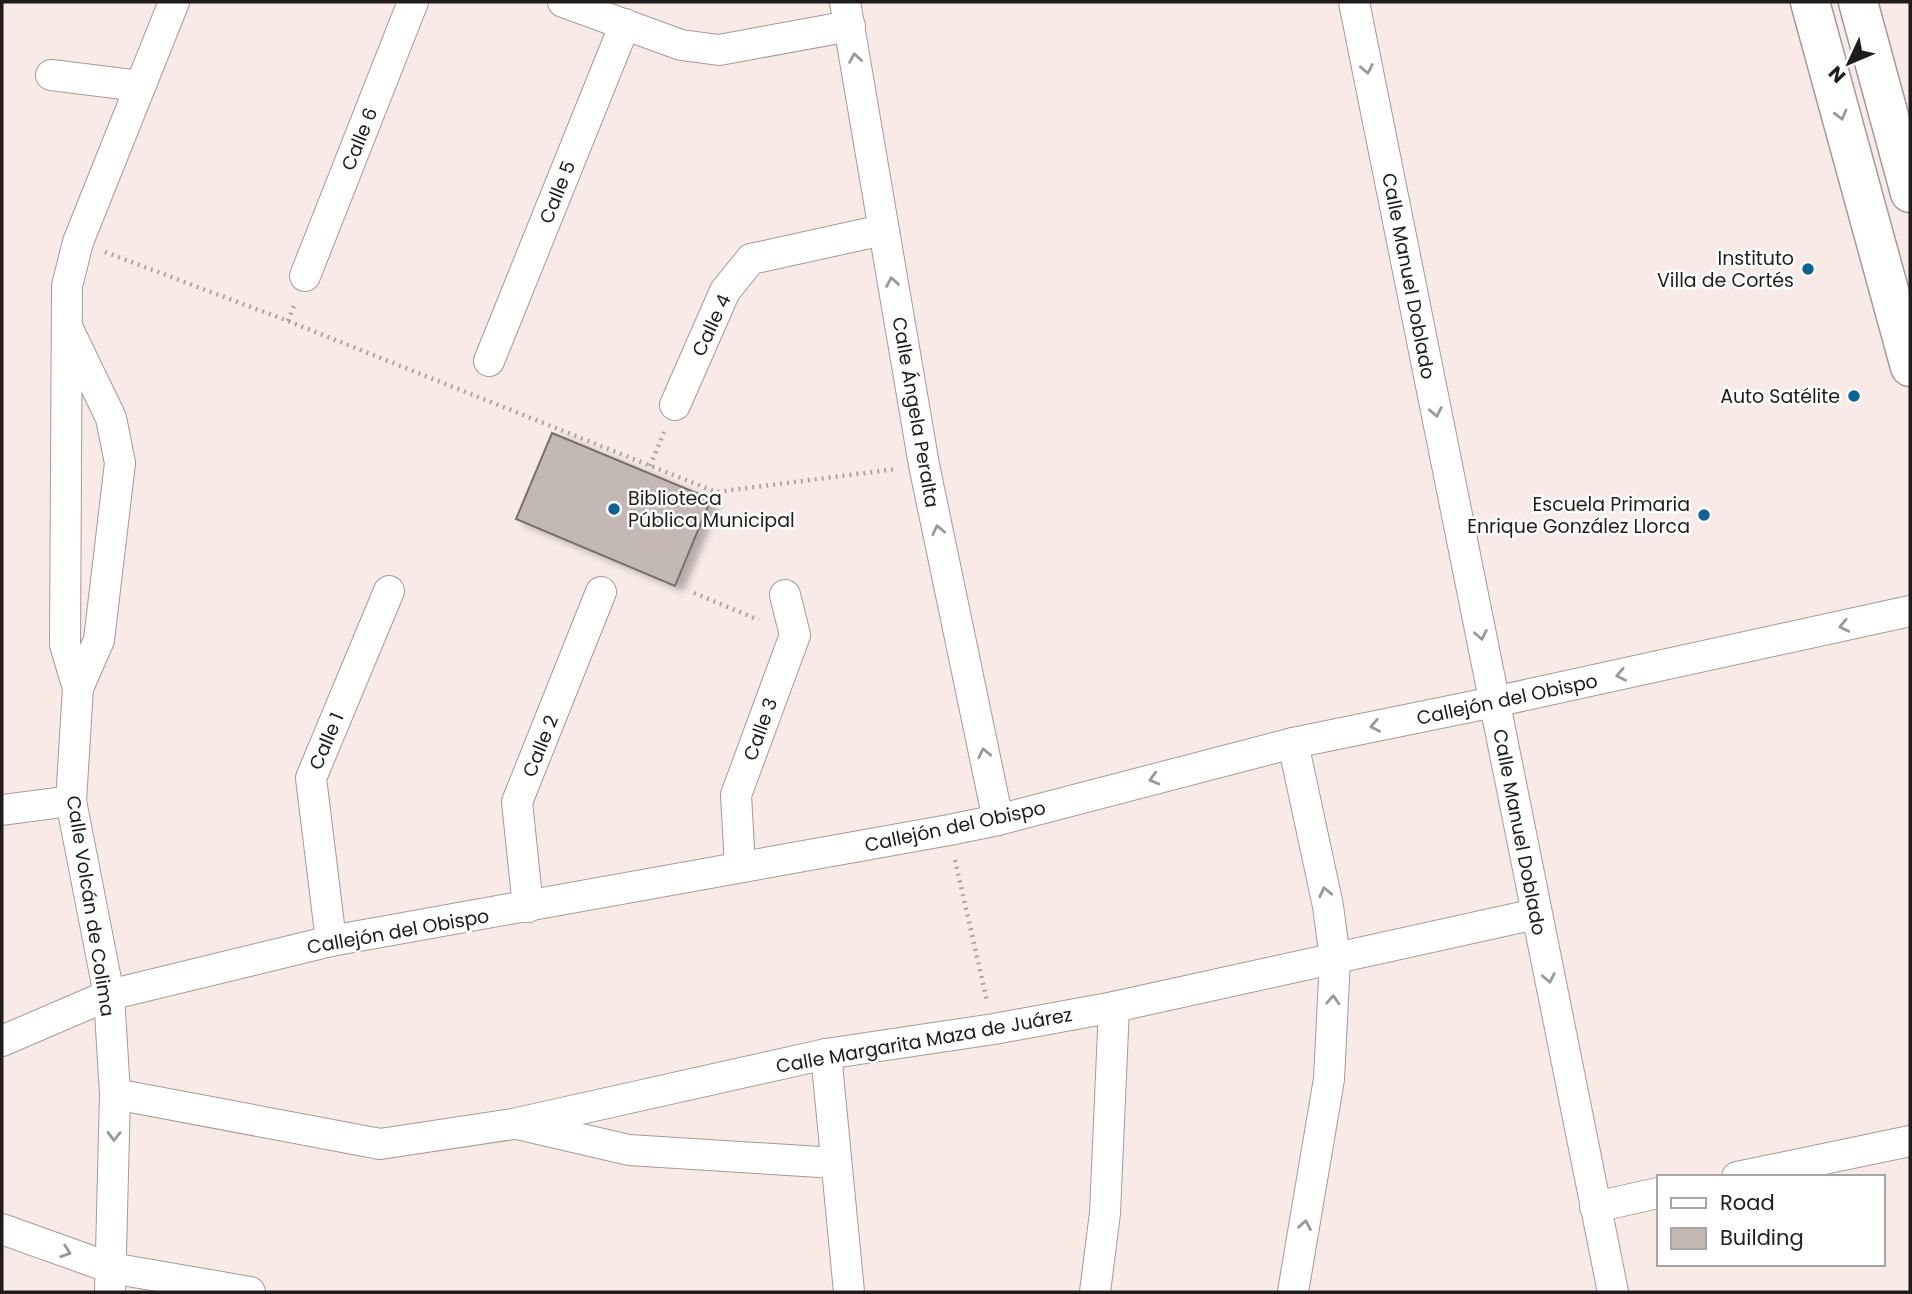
<svg xmlns="http://www.w3.org/2000/svg" width="1912" height="1294" font-family="Poppins,sans-serif">
<style>
.building{fill:#c4b8b5;stroke:#7a6e6c;stroke-width:2;filter:url(#shadow)}
.lines{fill:none;stroke-linecap:round;stroke-linejoin:round}
.street-casing{stroke:#a69a98;stroke-width:32}
.secondary-casing{stroke:#a69a98;stroke-width:41}
.path{stroke:#aea4a1;stroke-width:4.5;stroke-dasharray:2 5;stroke-linecap:butt}
.street{stroke:#fff;stroke-width:30}
.secondary{stroke:#fff;stroke-width:38}
.oneway{stroke:#9b9998}
.poi-dot{fill:#0f6394;stroke:#fff;stroke-width:2.5}
.labels{text-anchor:middle;stroke-width:5;stroke-linejoin:round;paint-order:stroke}
.street-label{font-size:19px;fill:#201c1b;stroke:#fff}
.poi-label{font-size:19px;fill:#201c1b;stroke:#fff;text-anchor:end}
</style>
<defs>
<filter id="shadow"><feDropShadow dx="8" dy="4.5" stdDeviation="3.5" flood-color="#0004"/></filter>
</defs>
<rect width="100%" height="100%" fill="#f7eae7"/>
<polygon class="building" points="552,433 711,499 675,586 516,519"/>
<g class="lines">
<defs>
<g id="street">
<polyline points="563,2 681,45 719,50 850,26"/>
<polyline points="845,2 924,465 998,820"/>
<polyline points="1354,2 1613,1292"/>
<polyline points="51,75 140,86"/>
<polyline points="305,276 413,2"/>
<polyline points="69,331 111,418 120,463 99,640 78,688"/>
<polyline points="489,361 625,24"/>
<polyline points="675,405 725,291 751,259 883,230"/>
<polyline points="1293,743 1328,906 1335,959 1329,1079 1293,1292"/>
<polyline points="2,810 71,801"/>
<polyline points="740,867 736,795 795,635 785,595"/>
<polyline points="528,907 517,802 601,592"/>
<polyline points="331,941 311,778 389,591"/>
<polyline points="2,1041 109,995 331,941 949,830 998,820 1293,743 1494,702 1910,611"/>
<polyline points="826,1054 849,1292"/>
<polyline points="115,1094 380,1144 513,1124 826,1054 994,1029 1114,1007 1536,914"/>
<polyline points="521,1125 629,1150 836,1163"/>
<polyline points="1737,1177 1910,1141"/>
<polyline points="1595,1207 1658,1193"/>
<polyline points="2,1229 111,1268 250,1292"/>
<polyline points="110,1292 115,1094 109,995 71,801 78,688 65,645 67,286 78,242 174,2"/>
<polyline points="1095,1292 1105,1213 1114,1007"/>
</g>
<g id="secondary">
<polyline points="1810,2 1910,367"/>
<polyline points="1858,2 1910,193"/>
</g>
</defs>
<use href="#street" class="street-casing"/>
<use href="#secondary" class="secondary-casing"/>
<g class="path">
<polyline points="105,252 288,321 716,492 896,469"/>
<polyline points="288,321 295,303"/>
<polyline points="650,466 664,432"/>
<polyline points="694,593 759,620"/>
<polyline points="955,860 987,1001"/>
</g>
<use href="#street" class="street"/>
<use href="#secondary" class="secondary"/>
</g>
<defs><path id="oneway-chevron" d="M-2-3.5L2.5 0L-2 3.5" fill="none" stroke-width="1.6" stroke-linecap="round" stroke-linejoin="round" transform="scale(1.75)"/></defs>
<g class="oneway">
<use href="#oneway-chevron" transform="translate(855 58) rotate(-99)"/>
<use href="#oneway-chevron" transform="translate(1367 69) rotate(79)"/>
<use href="#oneway-chevron" transform="translate(1841 115) rotate(75)"/>
<use href="#oneway-chevron" transform="translate(892 282) rotate(-100)"/>
<use href="#oneway-chevron" transform="translate(1436 412) rotate(79)"/>
<use href="#oneway-chevron" transform="translate(938 530) rotate(-102)"/>
<use href="#oneway-chevron" transform="translate(1844 626) rotate(168)"/>
<use href="#oneway-chevron" transform="translate(1481 635) rotate(79)"/>
<use href="#oneway-chevron" transform="translate(1621 675) rotate(168)"/>
<use href="#oneway-chevron" transform="translate(1375 726) rotate(169)"/>
<use href="#oneway-chevron" transform="translate(984 753) rotate(-102)"/>
<use href="#oneway-chevron" transform="translate(1154 779) rotate(165)"/>
<use href="#oneway-chevron" transform="translate(1325 892) rotate(-102)"/>
<use href="#oneway-chevron" transform="translate(1549 978) rotate(79)"/>
<use href="#oneway-chevron" transform="translate(1333 1000) rotate(-87)"/>
<use href="#oneway-chevron" transform="translate(114 1136) rotate(91)"/>
<use href="#oneway-chevron" transform="translate(1305 1225) rotate(-80)"/>
<use href="#oneway-chevron" transform="translate(66 1252) rotate(19)"/>
</g>
<g class="poi-dot">
<circle cx="1808" cy="269" r="7"/>
<circle cx="1854" cy="396" r="7"/>
<circle cx="614" cy="509" r="7"/>
<circle cx="1704" cy="515" r="7"/>
</g>
<g class="labels">
<g class="street-label">
<text transform="translate(359 139) rotate(-68)" y="7">Calle 6</text>
<text transform="translate(557 192) rotate(-68)" y="7">Calle 5</text>
<text transform="translate(1409 276) rotate(79)" y="7">Calle Manuel Doblado</text>
<text transform="translate(711 325) rotate(-65)" y="7">Calle 4</text>
<text transform="translate(916 412) rotate(80)" y="7">Calle Ángela Peralta</text>
<text transform="translate(1507 699) rotate(-12)" y="7">Callejón del Obispo</text>
<text transform="translate(760 729) rotate(-70)" y="7">Calle 3</text>
<text transform="translate(326 741) rotate(-67)" y="7">Calle 1</text>
<text transform="translate(540 746) rotate(-68)" y="7">Calle 2</text>
<text transform="translate(955 826) rotate(-12)" y="7">Callejón del Obispo</text>
<text transform="translate(1520 832) rotate(79)" y="7">Calle Manuel Doblado</text>
<text transform="translate(91 906) rotate(81)" y="7">Calle Volcán de Colima</text>
<text transform="translate(398 931) rotate(-10)" y="7">Callejón del Obispo</text>
<text transform="translate(924 1040) rotate(-10)" y="7">Calle Margarita Maza de Juárez</text>
</g>
<g class="poi-label">
<text x="1794" y="265">Instituto<tspan x="1794" dy="22">Villa de Cortés</tspan></text>
<text x="1840" y="403">Auto Satélite</text>
<text x="628" y="505" text-anchor="start">Biblioteca<tspan x="628" dy="22">Pública Municipal</tspan></text>
<text x="1690" y="511">Escuela Primaria<tspan x="1690" dy="22">Enrique González Llorca</tspan></text>
</g>
</g>
<rect width="1912" height="1294" fill="none" stroke="#201c1b" stroke-width="7"/>
<rect x="1657" y="1175" width="228" height="91" fill="#ffffff" stroke="#a6a4a4" stroke-width="2"/>
<rect x="1671" y="1198" width="35" height="10" fill="#ffffff" stroke="#a6a4a4" stroke-width="2"/>
<text x="1720" y="1210" font-size="21" fill="#201c1b">Road</text>
<rect x="1671" y="1228" width="35" height="21" fill="#c4b8b5" stroke="#a6a4a4" stroke-width="2"/>
<text x="1720" y="1245" font-size="21" fill="#201c1b">Building</text>
<g transform="translate(1849 63) rotate(226)" stroke="#ffffff" stroke-width="5" paint-order="stroke">
<path d="M0-5L12 26L0 18L-12 26Z" fill="#201c1b"/>
<text y="-10" font-size="19" font-weight="bold" text-anchor="middle" fill="#201c1b">N</text>
</g>
</svg>
